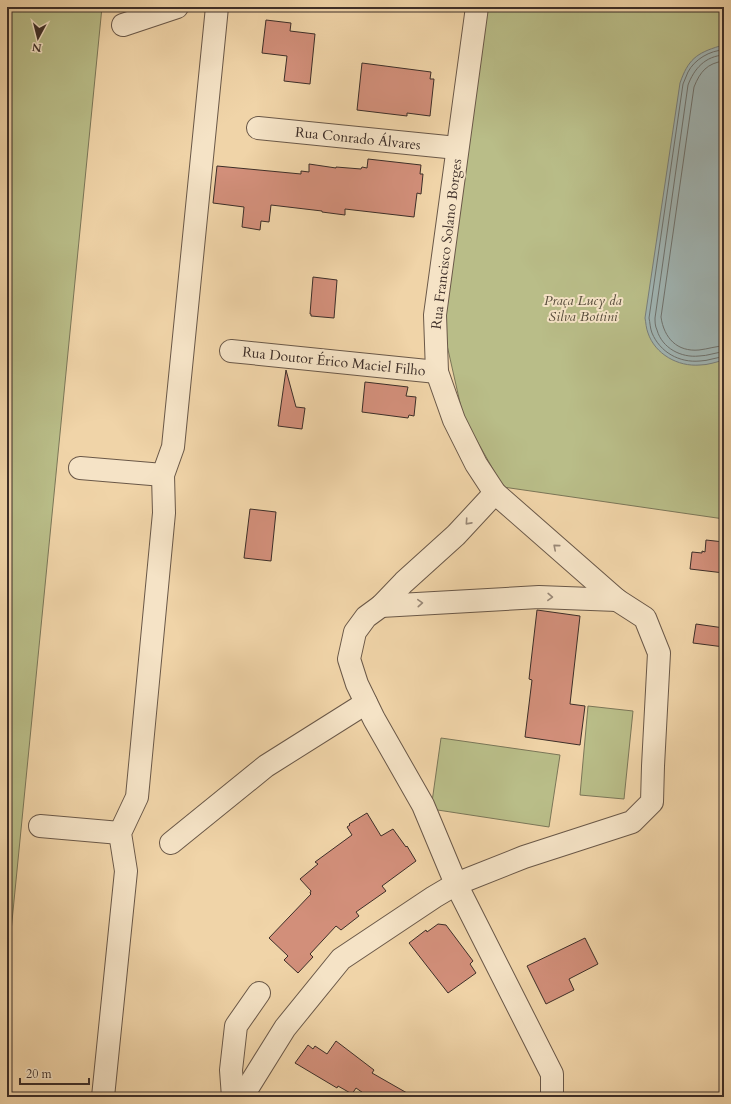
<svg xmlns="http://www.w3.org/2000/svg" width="731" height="1104" font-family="Cardo,serif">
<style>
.green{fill:#b9bd88;stroke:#7b7658}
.water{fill:#a0b5b4;stroke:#787f7c}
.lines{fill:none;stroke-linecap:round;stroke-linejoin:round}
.shore{stroke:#6e726e;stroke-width:1}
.building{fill:#d28f7a;stroke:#3d2e28}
.street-casing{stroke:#6a5848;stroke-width:24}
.street{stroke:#f5e3c6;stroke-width:22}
.oneway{stroke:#987}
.labels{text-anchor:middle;stroke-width:4;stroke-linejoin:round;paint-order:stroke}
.street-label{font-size:14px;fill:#3d2e28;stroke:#f5e3c6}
.park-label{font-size:14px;font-style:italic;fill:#564b3b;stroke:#f5e3c6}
</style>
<rect width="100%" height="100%" fill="#f0d4a8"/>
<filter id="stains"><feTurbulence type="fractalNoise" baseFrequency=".005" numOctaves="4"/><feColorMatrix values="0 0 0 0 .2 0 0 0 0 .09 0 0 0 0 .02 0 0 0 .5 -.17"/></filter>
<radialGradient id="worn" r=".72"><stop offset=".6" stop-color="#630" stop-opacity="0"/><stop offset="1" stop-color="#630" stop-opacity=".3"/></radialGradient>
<g class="green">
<polygon points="7,7 102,7 7,972"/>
<polygon points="481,7 724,7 724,519 503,487 463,416 440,314"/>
<polygon points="588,706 633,711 624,799 580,795"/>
<polygon points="441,738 560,755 549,827 431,809"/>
</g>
<path class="water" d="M 720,46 L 724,46 L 724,360 C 716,362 708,365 700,365 C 678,367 655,354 648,333 C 646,328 646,323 645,318 L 680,83 C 688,60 696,53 720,46 Z"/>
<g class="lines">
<g class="shore">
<path d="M 724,50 C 710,50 694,60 688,72 C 686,76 685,80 683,84 L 649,318 C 650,322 650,328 652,333 C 660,352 679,363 700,361 C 708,361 716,357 724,357"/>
<path d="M 724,55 C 705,56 694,69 688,85 L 655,318 C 655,322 655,326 657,330 C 662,348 681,358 699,356 C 708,356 716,352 724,352"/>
<path d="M 724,61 C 707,63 700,72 694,87 L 661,317 C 664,338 677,352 699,350 C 708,349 716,346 724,346"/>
</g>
</g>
<g class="building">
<polygon points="266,20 291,23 290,31 315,34 310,84 284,81 287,56 262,53"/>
<polygon points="362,63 431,72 430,79 434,79 430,116 407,113 407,116 357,110"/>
<polygon points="368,159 421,165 420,174 423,174 421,194 417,193 414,217 345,209 345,215 322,212 322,211 271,205 269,222 261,221 260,230 242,227 244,207 213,203 217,166 301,174 301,171 309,172 309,164 336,168 336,167 361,169 362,167 367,168"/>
<polygon points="313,277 337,280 334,318 311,316 311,314 310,314"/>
<polygon points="286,370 296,407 305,408 302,429 278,426"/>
<polygon points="365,382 408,387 406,396 416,397 414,416 409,415 408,418 362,412"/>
<polygon points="250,509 276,512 271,561 244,558"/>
<polygon points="706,540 724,542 724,573 690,569 692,552 702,553 702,551 705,552"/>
<polygon points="537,610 580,616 570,704 585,706 580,745 525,737 532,680 529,679"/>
<polygon points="696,624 724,628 724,647 693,643"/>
<polygon points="367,813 381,836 393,829 406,847 407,846 416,861 382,886 386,891 356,912 359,916 341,930 336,926 310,954 313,957 298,973 284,960 288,956 269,938 311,894 310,893 311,891 300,879 318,864 315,862 352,835 347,827 350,825 349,824"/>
<polygon points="438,924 446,925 473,961 470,964 476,973 448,993 409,943 426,930 427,932"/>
<polygon points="585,938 598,964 569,979 574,990 546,1004 527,966"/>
<polygon points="336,1041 374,1070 372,1073 414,1097 369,1097 356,1088 352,1094 338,1086 337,1088 295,1063 308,1045 313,1049 315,1046 327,1054"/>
</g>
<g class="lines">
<defs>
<g id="street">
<polyline points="123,25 177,7"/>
<polyline points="258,128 457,148"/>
<polyline points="231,351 437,372"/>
<polyline points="80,468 163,475"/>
<polyline points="495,493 456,535 404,582 381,606 366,617 355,632 349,659 357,684 374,719 423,805 456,884 552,1074 552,1097"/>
<polyline points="381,606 539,597 617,600"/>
<polyline points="40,826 120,833"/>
<polyline points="171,843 266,766 366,703"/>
<polyline points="103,1097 126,871 120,833 137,797 164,513 163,475 173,447 217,7"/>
<polyline points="233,1097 231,1070 236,1026 259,993"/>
<polyline points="242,1097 285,1028 341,959 434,897 456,884 524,857 632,822 652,802 653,766 659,653 645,618 617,600 495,493 476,464 454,420 437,372 435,315 477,7"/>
</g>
</defs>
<use href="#street" class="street-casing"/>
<use href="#street" class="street"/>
</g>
<defs><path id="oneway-chevron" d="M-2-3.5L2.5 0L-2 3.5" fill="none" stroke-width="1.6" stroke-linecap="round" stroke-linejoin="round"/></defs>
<g class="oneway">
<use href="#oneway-chevron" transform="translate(468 522) rotate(132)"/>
<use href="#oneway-chevron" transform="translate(556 547) rotate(-139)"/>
<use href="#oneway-chevron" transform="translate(550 597) rotate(2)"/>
<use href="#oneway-chevron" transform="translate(420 603) rotate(-4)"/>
</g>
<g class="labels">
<g class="street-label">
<text transform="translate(358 138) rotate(6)" y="5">Rua Conrado Álvares</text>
<text transform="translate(446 244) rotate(-83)" y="5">Rua Francisco Solano Borges</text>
<text transform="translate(334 361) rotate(6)" y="5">Rua Doutor Érico Maciel Filho</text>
</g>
<g class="park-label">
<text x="583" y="305">Praça Lucy da<tspan x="583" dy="16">Silva Bottini</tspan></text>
</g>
</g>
<rect width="731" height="1104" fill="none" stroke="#f0d4a8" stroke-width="24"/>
<rect x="8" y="8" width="715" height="1088" fill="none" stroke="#3d2e28" stroke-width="2"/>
<rect x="12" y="12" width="707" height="1080" fill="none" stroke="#3d2e28"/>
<g transform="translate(38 38) rotate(187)" stroke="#f5e3c6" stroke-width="3" paint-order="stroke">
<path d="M0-3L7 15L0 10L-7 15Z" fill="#3d2e28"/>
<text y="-6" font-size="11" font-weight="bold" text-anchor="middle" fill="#3d2e28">N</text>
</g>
<path d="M20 1078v6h69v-6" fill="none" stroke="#3d2e28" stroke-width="2"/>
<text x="26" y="1078" font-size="12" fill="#3d2e28" stroke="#f5e3c6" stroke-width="3" paint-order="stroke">20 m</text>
<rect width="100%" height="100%" filter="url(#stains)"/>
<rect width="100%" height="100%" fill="url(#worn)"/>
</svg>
